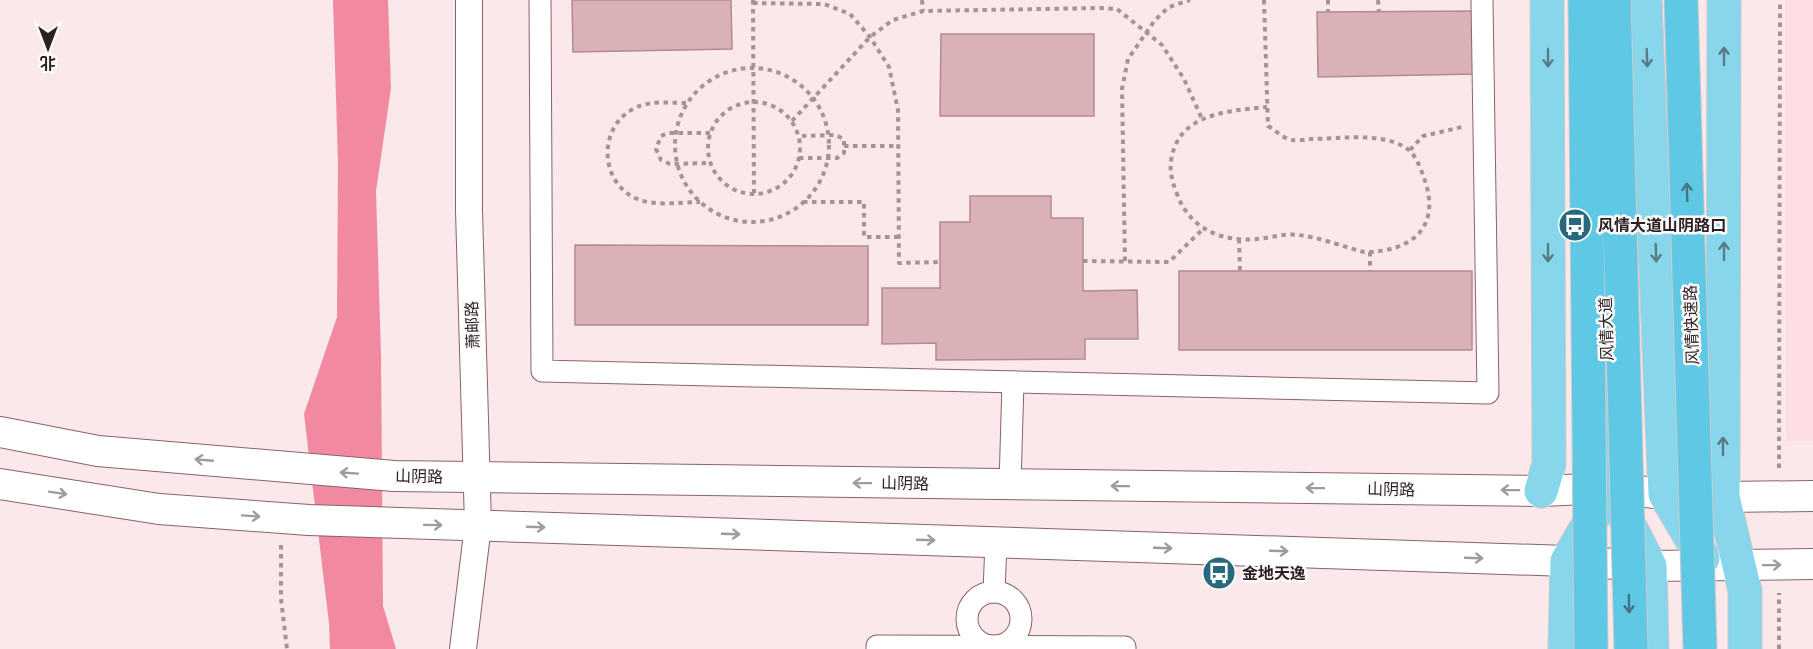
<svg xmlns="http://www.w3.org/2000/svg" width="1813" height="649" font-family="'Asap Condensed','Noto Sans SC',sans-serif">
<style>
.built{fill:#fddde2}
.water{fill:#f18aa0}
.building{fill:#dab1b7;stroke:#b28a91;stroke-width:1.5}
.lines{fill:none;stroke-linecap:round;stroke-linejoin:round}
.minor-casing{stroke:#89636a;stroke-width:23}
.tertiary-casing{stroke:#89636a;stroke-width:28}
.secondary-casing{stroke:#89636a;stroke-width:32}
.primary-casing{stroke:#cdc9ca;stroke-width:35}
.path{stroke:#a49497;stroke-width:4;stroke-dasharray:4.5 4.5;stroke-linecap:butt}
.minor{stroke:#fff;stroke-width:21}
.tertiary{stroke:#fff;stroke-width:26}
.secondary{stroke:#fff;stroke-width:30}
.primary{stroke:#87d6eb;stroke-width:33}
.trunk-bridge-casing{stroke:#cdc9ca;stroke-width:35;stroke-linecap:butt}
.trunk-bridge{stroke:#5fc8e4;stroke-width:33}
.oneway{stroke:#5a7a86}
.oneway2{stroke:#467483}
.oneway3{stroke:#a19a9c}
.labels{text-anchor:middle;stroke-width:5;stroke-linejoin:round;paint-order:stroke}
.poi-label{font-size:16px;font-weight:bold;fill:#2e1f22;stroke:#fbfbfb;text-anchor:start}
.street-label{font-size:16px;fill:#2e1f22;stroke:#fbfbfb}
</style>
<rect width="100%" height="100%" fill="#fae8eb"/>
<polygon class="built" points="1785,0 1813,0 1813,441 1786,441"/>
<polygon class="water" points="333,0 388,0 391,88 376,191 381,356 383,606 396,649 330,649 329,623 304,414 337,317 338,163"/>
<g class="building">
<polygon points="572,0 731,0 732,49 573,52"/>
<polygon points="1476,11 1477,74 1318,77 1317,12"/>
<polygon points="941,34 1094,34 1094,116 940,116"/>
<polygon points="970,196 1051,196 1051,218 1083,218 1083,291 1137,290 1138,339 1085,339 1085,359 936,360 936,343 882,344 882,288 940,288 940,222 970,222"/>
<polygon points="575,245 868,246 868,325 575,325"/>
<rect x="1179" y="271" width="293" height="79"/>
</g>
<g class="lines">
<defs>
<g id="minor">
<polyline points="540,0 542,371 1488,393 1482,0"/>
<polyline points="1010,485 1013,382"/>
<polyline points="994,592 996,542"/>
<circle cx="994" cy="619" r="27"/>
<polyline points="877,649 877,646 1125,647 1125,649"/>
</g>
<polyline id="tertiary" points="463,649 478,525 469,210 469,0"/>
<g id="secondary">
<polyline points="0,432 98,451 394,476 1541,491 1610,488 1665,494 1723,497 1813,496"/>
<polyline points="0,484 159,509 309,520 1567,561 1650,566 1813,564"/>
</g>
<g id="primary">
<polyline points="1645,0 1665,494 1703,558"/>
<polyline points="1724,0 1723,497 1745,591 1745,649"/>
<polyline points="1603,227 1610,488 1650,566 1652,649"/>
<polyline points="1541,491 1549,464 1547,0"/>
<polyline points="1565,649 1567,561 1597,510"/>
</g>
</defs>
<use href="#minor" class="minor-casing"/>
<use href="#tertiary" class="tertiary-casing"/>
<use href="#secondary" class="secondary-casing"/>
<use href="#primary" class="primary-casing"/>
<g class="path">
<polyline points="753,0 754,193"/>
<polyline points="922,0 923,11"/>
<path d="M 1264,0 L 1268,126 C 1275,130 1284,139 1292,140 C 1297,141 1304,140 1310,139 C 1340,139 1384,131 1409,150 C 1416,156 1421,169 1424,178 C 1442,227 1412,252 1364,252 C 1344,247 1319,237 1298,235 C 1285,233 1270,238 1257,239 C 1221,242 1190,229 1177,194 C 1170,176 1168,164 1175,146 C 1189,112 1236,110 1267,107"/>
<polyline points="1328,0 1328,12"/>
<polyline points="1378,0 1379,12"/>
<polyline points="753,3 824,4 850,14 870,37 889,67 898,110 899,263 940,262"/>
<circle cx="752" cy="145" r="77"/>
<circle cx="754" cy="148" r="46"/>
<path d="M 686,103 C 669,103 651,100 635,108 C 599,125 598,180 635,198 C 654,207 679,202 700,202"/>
<polyline points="792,121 870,37 893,20 923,11 1100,8 1117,9 1162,45 1184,79 1202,119"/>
<polyline points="710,133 669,133 661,136 656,149 661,160 670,164 710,163"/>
<polyline points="844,146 898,146"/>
<polyline points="1410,150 1423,136 1462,127"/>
<polyline points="799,158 837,158 844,153 844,139 835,135 799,136"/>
<polyline points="803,202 864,202 864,237 899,237"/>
<polyline points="1239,239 1240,271"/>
<polyline points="1370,252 1370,271"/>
<polyline points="1083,261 1169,262 1203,229"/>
<polyline points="1125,261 1122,89 1128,59 1155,20 1169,7 1190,0"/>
<polyline points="1779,468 1780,0"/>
<polyline points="281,545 281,599 287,649"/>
<polyline points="1779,649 1779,593"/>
</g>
<use href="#minor" class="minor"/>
<use href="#tertiary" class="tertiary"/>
<use href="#secondary" class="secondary"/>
<use href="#primary" class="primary"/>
<defs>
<g id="trunk-bridge">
<polyline points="1585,0 1591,649"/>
<polyline points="1614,0 1631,649"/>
<polyline points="1681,0 1700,649"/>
</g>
</defs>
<use href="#trunk-bridge" class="trunk-bridge-casing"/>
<use href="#trunk-bridge" class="trunk-bridge"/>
</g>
<defs><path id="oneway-shaft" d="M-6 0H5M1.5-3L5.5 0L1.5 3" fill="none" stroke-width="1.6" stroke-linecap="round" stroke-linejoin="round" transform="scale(1.5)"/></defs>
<g class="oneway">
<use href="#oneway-shaft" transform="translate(1724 56) rotate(-90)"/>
<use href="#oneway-shaft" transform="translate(1548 58) rotate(90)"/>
<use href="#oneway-shaft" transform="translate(1647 58) rotate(88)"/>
<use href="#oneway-shaft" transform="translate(1724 251) rotate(-90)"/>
<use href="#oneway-shaft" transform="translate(1548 253) rotate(90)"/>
<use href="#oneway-shaft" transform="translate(1656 253) rotate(88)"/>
<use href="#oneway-shaft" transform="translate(1723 446) rotate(-90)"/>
</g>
<g class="oneway2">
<use href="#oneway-shaft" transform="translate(1687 192) rotate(-92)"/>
<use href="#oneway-shaft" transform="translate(1629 604) rotate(89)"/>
</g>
<g class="oneway3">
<use href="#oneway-shaft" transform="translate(204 460) rotate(-175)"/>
<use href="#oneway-shaft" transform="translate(349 473) rotate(-176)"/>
<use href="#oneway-shaft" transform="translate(862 483) rotate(-179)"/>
<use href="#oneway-shaft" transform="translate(1120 486) rotate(-179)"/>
<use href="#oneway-shaft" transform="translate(1315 488) rotate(-179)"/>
<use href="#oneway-shaft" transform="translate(1510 490) rotate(-179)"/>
<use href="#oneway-shaft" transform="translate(58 493) rotate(9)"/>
<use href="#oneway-shaft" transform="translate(251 516) rotate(4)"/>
<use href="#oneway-shaft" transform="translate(433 525) rotate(1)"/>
<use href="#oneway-shaft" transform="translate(536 527) rotate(2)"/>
<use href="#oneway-shaft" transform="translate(731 534) rotate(2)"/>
<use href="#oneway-shaft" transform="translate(926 540) rotate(2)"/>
<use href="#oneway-shaft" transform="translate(1163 548) rotate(2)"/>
<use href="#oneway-shaft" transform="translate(1279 551) rotate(2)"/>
<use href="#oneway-shaft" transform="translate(1474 558) rotate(2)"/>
<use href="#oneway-shaft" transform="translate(1772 565) rotate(-1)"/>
</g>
<defs>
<symbol id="bus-disc" viewBox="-11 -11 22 22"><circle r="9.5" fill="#27697c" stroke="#fbfbfb"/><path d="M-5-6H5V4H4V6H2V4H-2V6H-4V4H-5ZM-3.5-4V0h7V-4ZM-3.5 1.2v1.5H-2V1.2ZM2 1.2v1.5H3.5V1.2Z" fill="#fff"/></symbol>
</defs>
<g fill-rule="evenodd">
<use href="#bus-disc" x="1556" y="206" width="38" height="38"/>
<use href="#bus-disc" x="1200" y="554" width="38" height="38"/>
</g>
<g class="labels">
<g class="poi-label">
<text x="1598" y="231">风情大道山阴路口</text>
<text x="1242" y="579">金地天逸</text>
</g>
<g class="street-label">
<text transform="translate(472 325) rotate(-92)" y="6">萧邮路</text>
<text transform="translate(1691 325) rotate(-92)" y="6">风情快速路</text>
<text transform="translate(1606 329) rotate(-92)" y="6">风情大道</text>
<text transform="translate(419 476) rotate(1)" y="6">山阴路</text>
<text transform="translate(905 483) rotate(1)" y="6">山阴路</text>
<text transform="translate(1391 489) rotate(1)" y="6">山阴路</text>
</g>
</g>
<g transform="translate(48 48) rotate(180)" stroke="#fbfbfb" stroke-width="4.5" paint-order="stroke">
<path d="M0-4.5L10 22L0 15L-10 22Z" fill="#2e1f22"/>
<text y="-9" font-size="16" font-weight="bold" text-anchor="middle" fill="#2e1f22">北</text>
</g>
</svg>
